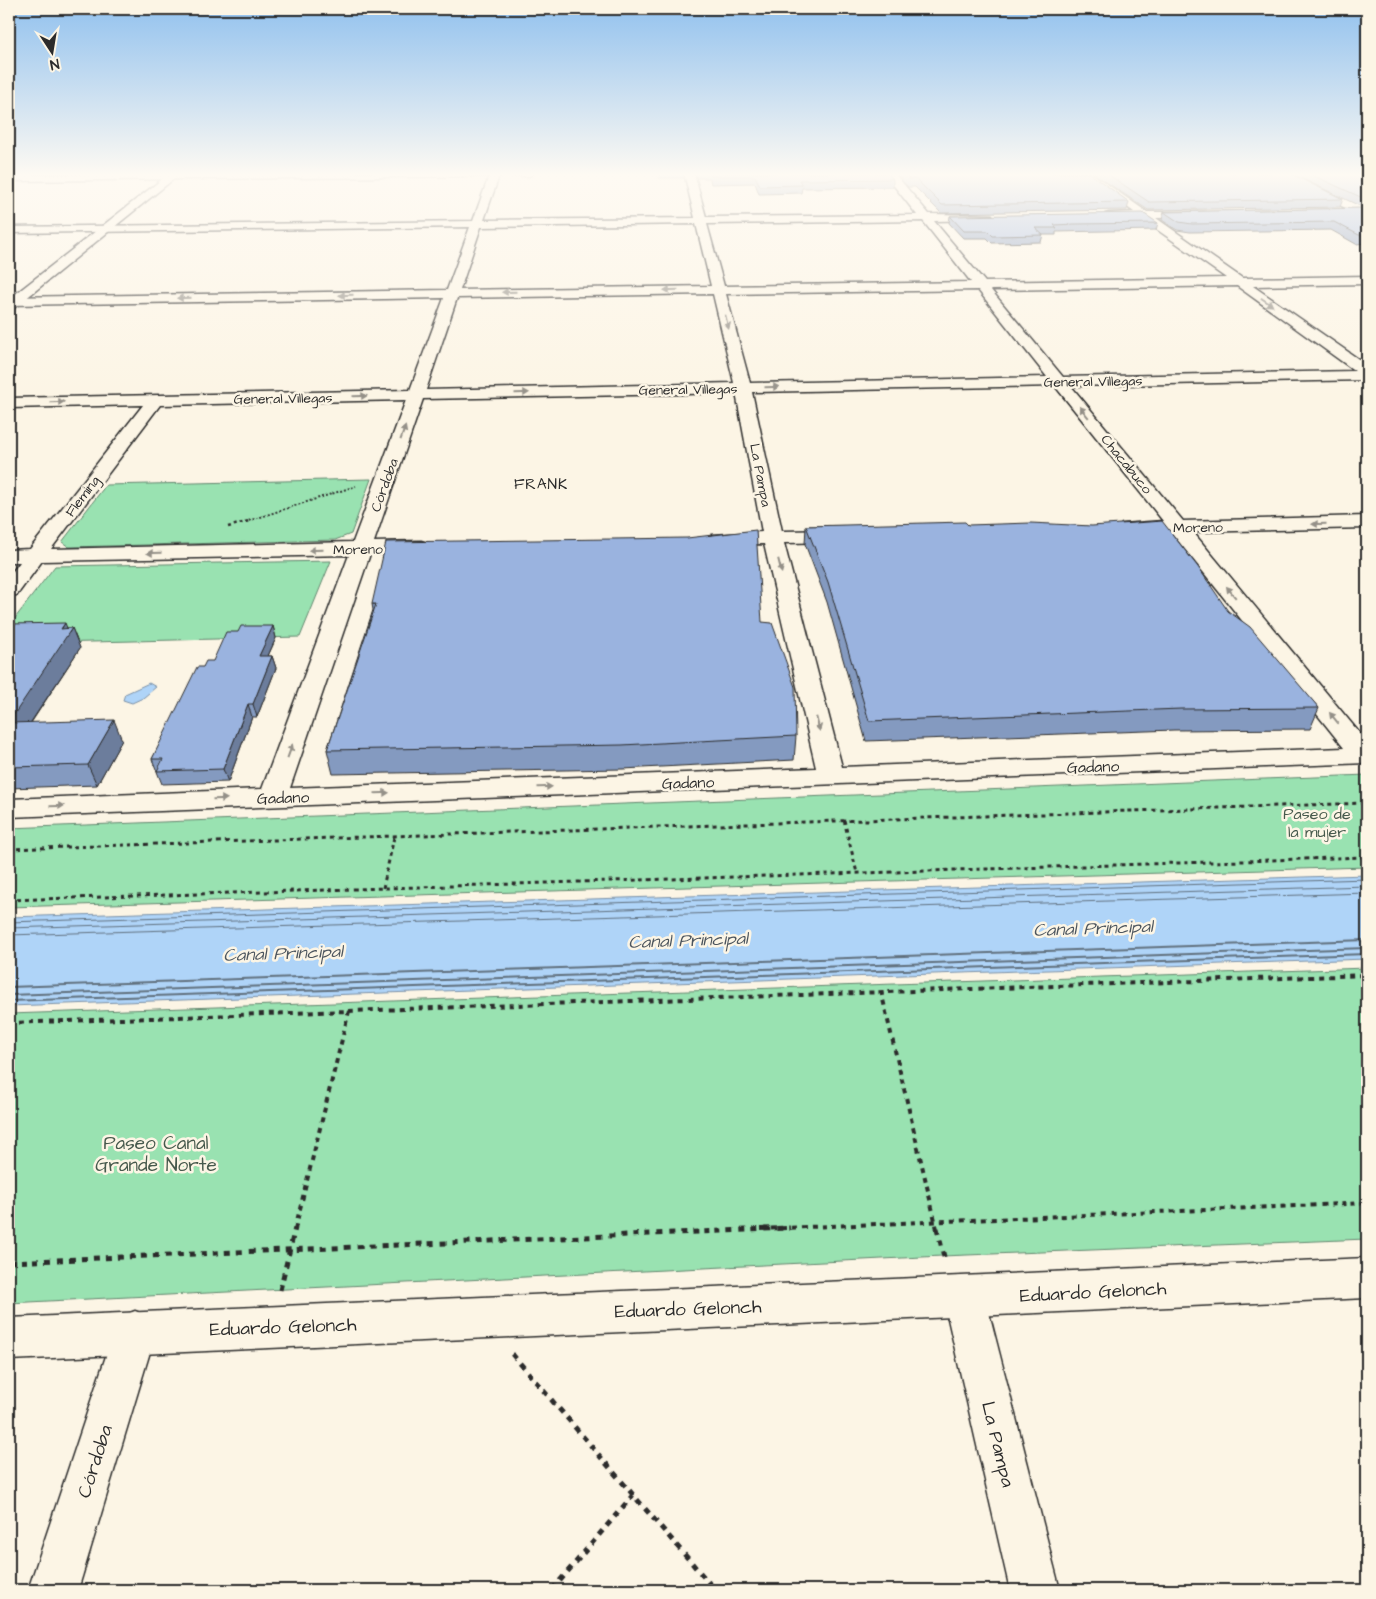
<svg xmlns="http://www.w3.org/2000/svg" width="1376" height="1599" font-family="'Architects Daughter',sans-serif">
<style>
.green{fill:#99e2b1;stroke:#62866e}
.water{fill:#afd4f8;stroke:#7a90a6}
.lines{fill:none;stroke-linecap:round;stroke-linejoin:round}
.shore-far1{stroke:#606f7d;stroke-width:1}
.shore{stroke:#606f7d;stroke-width:2}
.street-casing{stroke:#2b2b2b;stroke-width:3}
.secondary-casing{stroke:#2b2b2b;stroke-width:3}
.path-far4{stroke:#2b2b2b;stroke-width:2;stroke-dasharray:2 2;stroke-linecap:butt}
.path-far3{stroke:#2b2b2b;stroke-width:2.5;stroke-dasharray:3 3;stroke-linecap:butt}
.path-far2{stroke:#2b2b2b;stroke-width:3;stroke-dasharray:4 4;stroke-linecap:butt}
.path-far1{stroke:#2b2b2b;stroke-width:4;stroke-dasharray:5 5;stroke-linecap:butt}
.path{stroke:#2b2b2b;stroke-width:5;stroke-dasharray:6 6;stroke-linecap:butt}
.street{fill:#fcf5e5;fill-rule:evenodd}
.secondary{fill:#fcf5e5;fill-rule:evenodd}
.wall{fill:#849ac0;stroke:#2b2b2b}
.shaded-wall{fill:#6c7d9c;stroke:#2b2b2b}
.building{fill:#9ab3df;stroke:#2b2b2b}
.oneway{fill:#949088}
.labels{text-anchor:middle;stroke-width:5;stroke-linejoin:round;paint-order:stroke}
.far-street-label{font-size:14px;fill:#2b2b2b;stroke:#fcf5e5}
.far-neighbourhood-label{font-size:15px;letter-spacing:1px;fill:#2b2b2b;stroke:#fcf5e5}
.street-label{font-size:16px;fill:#2b2b2b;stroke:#fcf5e5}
.park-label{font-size:16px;fill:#46594c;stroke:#fcf5e5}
.water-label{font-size:18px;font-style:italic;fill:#4c555e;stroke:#fcf5e5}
.near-park-label{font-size:19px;fill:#46594c;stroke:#fcf5e5}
.near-street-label{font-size:19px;fill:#2b2b2b;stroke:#fcf5e5}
</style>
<rect width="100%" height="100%" fill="#fcf5e5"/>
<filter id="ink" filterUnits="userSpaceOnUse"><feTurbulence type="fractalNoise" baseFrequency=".02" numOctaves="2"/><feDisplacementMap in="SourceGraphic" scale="10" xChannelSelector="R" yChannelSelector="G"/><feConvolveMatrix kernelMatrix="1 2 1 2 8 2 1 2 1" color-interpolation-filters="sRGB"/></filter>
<g filter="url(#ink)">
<g class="green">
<polygon points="371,479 351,534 335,540 69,547 62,542 106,485"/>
<polygon points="331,561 300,637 9,644 9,626 55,566"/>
<polygon points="1367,775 1367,867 9,907 9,828"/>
<polygon points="1367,968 1367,1239 942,1256 9,1303 9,1014"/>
</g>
<g class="water">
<polygon points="149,683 156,687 143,698 132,703 123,700 125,694"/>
<polygon points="1367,875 1367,959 9,1006 9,917"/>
</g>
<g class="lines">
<g class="shore-far1">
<polyline points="9,922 1367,879"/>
<polyline points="9,928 1367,886"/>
<polyline points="9,935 1367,893"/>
</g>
<g class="shore">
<polyline points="9,987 1367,940"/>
<polyline points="9,995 1367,948"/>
<polyline points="9,1001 1367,954"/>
</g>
<defs>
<g id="street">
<path d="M 256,173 L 534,173 L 529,176 L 499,176 L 484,220 L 695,218 L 684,173 L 694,173 L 706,217 L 917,215 L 884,173 L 894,173 L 929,214 L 992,215 L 992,219 L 988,220 L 934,221 L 985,282 L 1226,278 L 1142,219 L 1105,218 L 1105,214 L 1109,213 L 1134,212 L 1080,173 L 1091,173 L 1147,212 L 1205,212 L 1206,214 L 1201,217 L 1156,218 L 1242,278 L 1367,276 L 1367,284 L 1253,286 L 1367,365 L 1367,380 L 1071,386 L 1183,521 L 1367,516 L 1367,528 L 1193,532 L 1367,742 L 1367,763 L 9,817 L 9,799 L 262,789 L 349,555 L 42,561 L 17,595 L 9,596 L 9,576 L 20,562 L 9,562 L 9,550 L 30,549 L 143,405 L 9,408 L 9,398 L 410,390 L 444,298 L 9,305 L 9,297 L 447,290 L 470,227 L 9,233 L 9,227 L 473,221 L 489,176 L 9,181 L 9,175 ZM 923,221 L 971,282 L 724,286 L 707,224 ZM 696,224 L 711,286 L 460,290 L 481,227 ZM 1237,286 L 1355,371 L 1063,377 L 991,290 ZM 978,290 L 1047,377 L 750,383 L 726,294 ZM 713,294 L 734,383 L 426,390 L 457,298 ZM 1055,386 L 1163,521 L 1122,524 L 1119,528 L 1122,532 L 1172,533 L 1344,748 L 842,767 L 784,543 L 843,542 L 850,540 L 853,536 L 850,532 L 843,530 L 782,531 L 752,392 ZM 736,393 L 762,532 L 712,535 L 709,539 L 712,543 L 719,545 L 764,544 L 816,768 L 290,788 L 370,554 L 421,553 L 428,551 L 431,547 L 428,543 L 421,541 L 374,542 L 423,399 ZM 406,400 L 353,542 L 51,549 L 160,405 Z"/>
<polygon points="1275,173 1287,173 1367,209 1367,216 1326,200"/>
<polygon points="964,1277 979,1283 985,1297 1060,1590 1010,1590 943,1297 949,1283"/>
<polygon points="135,1311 150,1317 156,1332 78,1590 28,1590 114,1332 120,1317"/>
</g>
<g id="secondary">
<polygon points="170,173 181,173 14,308 9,309 9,299"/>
<polygon points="1367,1258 1367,1298 9,1360 9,1318"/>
</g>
</defs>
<use href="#street" class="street-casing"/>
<use href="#secondary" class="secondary-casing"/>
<polyline class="path-far4" points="245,522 356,486"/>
<polyline class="path-far3" points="228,527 249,521"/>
<g class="path-far2">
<polyline points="844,820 857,873"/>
<polyline points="9,849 1367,803"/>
<polyline points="383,888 394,837"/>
<polyline points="9,900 1367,857"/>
</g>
<g class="path-far1">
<polyline points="881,991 937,1229"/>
<polyline points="9,1023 1367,975"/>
<polyline points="295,1229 349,1011"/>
<polyline points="761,1229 1367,1203"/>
</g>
<g class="path">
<polyline points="937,1228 945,1261"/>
<polyline points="9,1262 790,1228"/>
<polyline points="280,1290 295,1228"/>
<polyline points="512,1354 715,1590"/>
<polyline points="552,1590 633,1495"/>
</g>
<use href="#street" class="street"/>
<use href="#secondary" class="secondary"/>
</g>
<g class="wall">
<rect x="659" y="173" width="24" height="5"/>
<polygon points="695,173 888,173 893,179 893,187 802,188 801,193 759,194 755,183 711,184 710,178 697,178"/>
<polygon points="895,173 1089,173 1129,202 1127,210 941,213 915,187 908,187"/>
<polygon points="1093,173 1289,173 1343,199 1340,207 1148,210"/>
<polygon points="1290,173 1367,173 1367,208 1362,207"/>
<polygon points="1367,208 1367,243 1356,244 1331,230 1190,232 1177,230 1162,220 1164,212"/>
<polygon points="950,216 1158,223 1156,230 1056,232 1056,235 1042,235 1043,235 1041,242 992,243 987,238 963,238 949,223"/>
<polygon points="968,525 1228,611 1319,708 1310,729 1174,730 866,741 827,602 805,544 806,526"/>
<polygon points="372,604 762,622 796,736 794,760 623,769 333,774 327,750 373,610"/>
<polygon points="9,625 72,628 80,648 31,723 122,740 97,785 9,788"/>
<polygon points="273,626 276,638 268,656 272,656 276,668 257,717 252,717 228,782 162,784 152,759 203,667"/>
</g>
<g class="shaded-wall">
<polygon points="65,623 69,633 72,628 80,648 17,743 9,726 9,722"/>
<polygon points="273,626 276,638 262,669 259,656"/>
<polygon points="272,656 276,668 257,717 253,704"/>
<polygon points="248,704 252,717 228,782 223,769"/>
<polygon points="114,720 122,740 97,785 88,765"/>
</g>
<g class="building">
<polygon points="711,173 888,173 893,179 799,180 802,185 760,186 755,176 711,176"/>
<polygon points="903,173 1089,173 1129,202 942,205 916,179 909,179"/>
<polygon points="1106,173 1289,173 1343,199 1149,202"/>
<polygon points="1308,173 1367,173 1367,199 1365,199"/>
<polygon points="1367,208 1367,235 1359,235 1334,222 1192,224 1179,222 1164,212"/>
<polygon points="1143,213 1158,223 1074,224 1054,225 1057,228 1035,228 1043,235 993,236 988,231 964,231 950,216"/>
<polygon points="1162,521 1198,567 1228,611 1250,627 1319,708 1181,709 869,721 828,582 806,526 965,522 968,525 1031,523 1092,526"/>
<polygon points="756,530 762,622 772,623 795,687 796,736 622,745 327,750 376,604 372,604 386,542 687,538"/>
<polygon points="65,623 61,629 72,628 9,722 9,625 10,624"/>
<polygon points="241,626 273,626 259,656 272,656 253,704 248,704 223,769 157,771 163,759 152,759 197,667 203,667 206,661 213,661 226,632 238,632"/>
<polygon points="114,720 88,765 9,767 9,723"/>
</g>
<defs><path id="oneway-solid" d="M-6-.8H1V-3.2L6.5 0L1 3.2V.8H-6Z" transform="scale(1.25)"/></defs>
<g class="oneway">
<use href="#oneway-solid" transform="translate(671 290) rotate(179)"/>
<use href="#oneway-solid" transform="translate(509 292) rotate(179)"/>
<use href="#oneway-solid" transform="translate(346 295) rotate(179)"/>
<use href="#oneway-solid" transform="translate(184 298) rotate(179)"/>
<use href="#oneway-solid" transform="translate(1267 302) rotate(35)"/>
<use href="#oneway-solid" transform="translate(727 322) rotate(76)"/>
<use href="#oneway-solid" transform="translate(772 387) rotate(-1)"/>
<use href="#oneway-solid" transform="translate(522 393) rotate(-1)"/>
<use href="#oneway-solid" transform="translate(360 396) rotate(-1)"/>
<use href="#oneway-solid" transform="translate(57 402) rotate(-1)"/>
<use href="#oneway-solid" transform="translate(1084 412) rotate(-129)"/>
<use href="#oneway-solid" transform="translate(403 433) rotate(-70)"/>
<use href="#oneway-solid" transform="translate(1319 524) rotate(179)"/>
<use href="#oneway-solid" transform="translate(316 550) rotate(179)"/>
<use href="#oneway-solid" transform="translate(154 553) rotate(179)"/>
<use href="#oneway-solid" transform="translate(780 566) rotate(76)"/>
<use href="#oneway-solid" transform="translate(1231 592) rotate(-129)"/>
<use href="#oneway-solid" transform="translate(1334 718) rotate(-129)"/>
<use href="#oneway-solid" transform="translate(818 724) rotate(76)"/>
<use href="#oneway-solid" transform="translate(290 751) rotate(-70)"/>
<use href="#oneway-solid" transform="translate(545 787) rotate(-2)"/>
<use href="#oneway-solid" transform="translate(382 793) rotate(-2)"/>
<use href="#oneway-solid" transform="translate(220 799) rotate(-2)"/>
<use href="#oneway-solid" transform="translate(57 806) rotate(-2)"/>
</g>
</g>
<linearGradient id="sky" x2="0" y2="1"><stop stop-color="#91c1ee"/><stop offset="0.44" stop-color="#fefaf3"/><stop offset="1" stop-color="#fefaf3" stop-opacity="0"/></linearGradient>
<rect width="1376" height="397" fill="url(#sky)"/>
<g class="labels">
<g class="far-street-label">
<text transform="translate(1093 381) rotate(-1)" y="5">General Villegas</text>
<text transform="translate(688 389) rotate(-1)" y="5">General Villegas</text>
<text transform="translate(283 398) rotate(-1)" y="5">General Villegas</text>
<text transform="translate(1127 464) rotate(51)" y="5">Chacabuco</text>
<text transform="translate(761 475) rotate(79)" y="5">La Pampa</text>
<text transform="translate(384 485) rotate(-70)" y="5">Córdoba</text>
<text transform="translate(82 496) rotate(-53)" y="5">Fleming</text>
<text transform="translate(1198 527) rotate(-1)" y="5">Moreno</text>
<text transform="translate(358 549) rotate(-1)" y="5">Moreno</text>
</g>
<g class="far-neighbourhood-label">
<text x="541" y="489">FRANK</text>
</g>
<g class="street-label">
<text transform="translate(1093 766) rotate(-2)" y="6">Gadano</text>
<text transform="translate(688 782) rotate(-2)" y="6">Gadano</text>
<text transform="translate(283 797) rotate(-2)" y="6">Gadano</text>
</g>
<g class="park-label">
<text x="1317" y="819">Paseo de<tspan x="1317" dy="18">la mujer</tspan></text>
</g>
<g class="water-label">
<text transform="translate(1093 928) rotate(-2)" y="6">Canal Principal</text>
<text transform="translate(688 940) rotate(-2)" y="6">Canal Principal</text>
<text transform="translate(283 953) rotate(-2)" y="6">Canal Principal</text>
</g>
<g class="near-park-label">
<text x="156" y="1149">Paseo Canal<tspan x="156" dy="22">Grande Norte</tspan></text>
</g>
<g class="near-street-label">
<text transform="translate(1093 1291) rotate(-3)" y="7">Eduardo Gelonch</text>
<text transform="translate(688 1308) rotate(-2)" y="7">Eduardo Gelonch</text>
<text transform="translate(283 1326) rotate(-2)" y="7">Eduardo Gelonch</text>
<text transform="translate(999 1444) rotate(76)" y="7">La Pampa</text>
<text transform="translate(94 1461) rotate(-72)" y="7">Córdoba</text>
</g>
</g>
<rect width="1376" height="1599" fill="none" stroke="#fcf5e5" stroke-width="30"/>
<rect x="15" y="15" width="1346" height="1569" fill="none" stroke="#2b2b2b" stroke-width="2" filter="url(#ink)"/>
<g transform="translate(52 52) rotate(168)" stroke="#fcf5e5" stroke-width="4" paint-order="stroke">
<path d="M0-4L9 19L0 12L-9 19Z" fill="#2b2b2b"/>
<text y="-8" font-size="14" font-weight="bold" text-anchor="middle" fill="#2b2b2b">N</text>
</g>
</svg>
